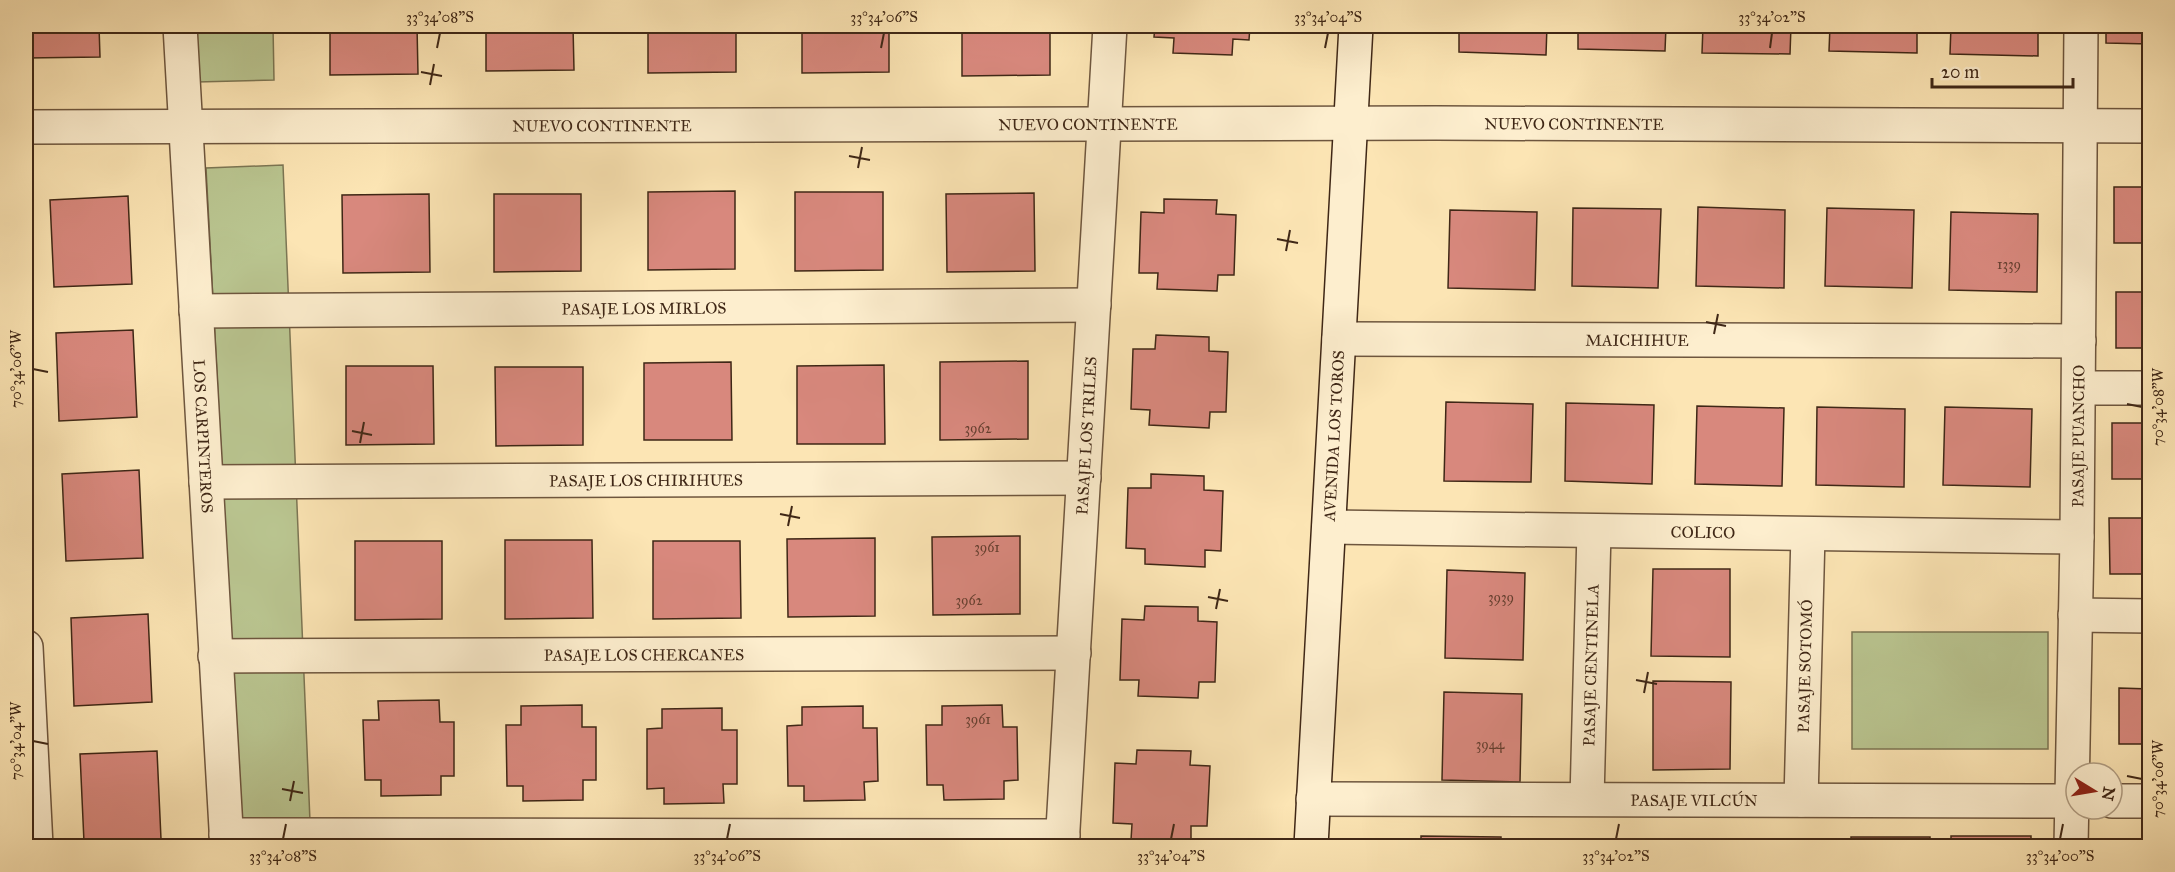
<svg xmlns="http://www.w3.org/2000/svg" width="2175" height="872" font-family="'IM FELL Great Primer',serif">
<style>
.green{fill:#bac691;stroke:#7c7654;stroke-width:1.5}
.building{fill:#d8887d;stroke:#3f2716;stroke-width:1.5}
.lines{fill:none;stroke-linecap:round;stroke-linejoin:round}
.street-casing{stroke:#6e563e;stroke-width:36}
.secondary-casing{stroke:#3f2716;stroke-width:36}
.street{stroke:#fdeece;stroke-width:33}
.secondary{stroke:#fdeece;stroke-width:33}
.ticks{fill:none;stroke:#3f2716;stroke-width:2}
.labels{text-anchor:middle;stroke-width:6;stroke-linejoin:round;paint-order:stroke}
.number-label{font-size:14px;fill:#653f30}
.street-label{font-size:16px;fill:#3f2716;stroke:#fdeece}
.neatline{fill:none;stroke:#3f2716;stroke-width:2}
.ticks-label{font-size:15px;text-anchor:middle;fill:#3f2716}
</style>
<rect width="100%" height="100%" fill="#fce5b4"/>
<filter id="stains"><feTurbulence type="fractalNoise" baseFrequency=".00333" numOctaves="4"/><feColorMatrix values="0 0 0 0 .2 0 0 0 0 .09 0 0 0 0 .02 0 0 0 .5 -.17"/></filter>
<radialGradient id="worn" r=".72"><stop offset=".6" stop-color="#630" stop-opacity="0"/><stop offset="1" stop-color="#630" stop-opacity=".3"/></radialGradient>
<g class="green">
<polygon points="195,26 273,26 274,80 197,82"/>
<polygon points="283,165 311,846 242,846 206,168"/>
<rect x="1852" y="632" width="196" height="117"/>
</g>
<g class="building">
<polygon points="26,26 99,26 100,57 26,58"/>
<polygon points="330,26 417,26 418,74 330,75"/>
<polygon points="486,26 573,26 574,70 486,71"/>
<polygon points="648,26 736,26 736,72 648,73"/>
<polygon points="802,26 889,26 889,72 802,73"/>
<polygon points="962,26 1050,26 1050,75 962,76"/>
<polygon points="1155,26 1250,26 1249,40 1233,39 1232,55 1173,53 1174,38 1154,37"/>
<polygon points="1459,26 1547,26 1546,55 1459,52"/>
<polygon points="1578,26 1666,26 1665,51 1578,49"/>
<polygon points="1703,26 1791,26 1790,54 1702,53"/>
<polygon points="1830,26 1917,26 1917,53 1829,51"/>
<polygon points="1951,26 2038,26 2038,56 1950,54"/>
<polygon points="2106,26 2150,26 2150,44 2106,43"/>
<rect x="2114" y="187" width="36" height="56"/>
<polygon points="735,191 735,269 648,270 648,192"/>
<polygon points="795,192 883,192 883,270 795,271"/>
<polygon points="1034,193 1035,271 947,272 946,194"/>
<polygon points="429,194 430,272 343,273 342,195"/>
<polygon points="494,194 581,194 581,271 494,272"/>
<polygon points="128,196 132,284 54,287 50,200"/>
<polygon points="1164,199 1217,200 1216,214 1236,215 1234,275 1218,275 1217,291 1157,289 1158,273 1139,273 1141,212 1164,213"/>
<polygon points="1698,207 1785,210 1784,288 1696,286"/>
<polygon points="1573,208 1661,209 1658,288 1572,286"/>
<polygon points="1827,208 1914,210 1912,288 1825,286"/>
<polygon points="1450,210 1537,212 1535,290 1448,288"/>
<polygon points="1951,212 2038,214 2037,292 1949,290"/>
<rect x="2116" y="292" width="34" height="56"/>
<polygon points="133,330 137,417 59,421 56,333"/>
<polygon points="1156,335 1209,337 1209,351 1228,352 1226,412 1210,412 1209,428 1149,425 1150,410 1131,409 1133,349 1155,349"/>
<polygon points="1028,361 1028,439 940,440 940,362"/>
<polygon points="731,362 732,440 644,440 644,363"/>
<polygon points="884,365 885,444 797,444 797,366"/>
<polygon points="346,366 433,366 434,444 346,445"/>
<polygon points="495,367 583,367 583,445 496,446"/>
<polygon points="1446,402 1533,404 1531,482 1444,481"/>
<polygon points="1566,403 1654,405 1652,484 1565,481"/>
<polygon points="1697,406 1784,408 1782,486 1695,484"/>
<polygon points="1817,407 1905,409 1904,487 1816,485"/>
<polygon points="1945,407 2032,409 2030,487 1943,485"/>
<rect x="2112" y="423" width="38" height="56"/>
<polygon points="139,470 143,558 66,561 62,474"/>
<polygon points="1151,474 1204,476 1204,490 1223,491 1221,551 1205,550 1205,567 1145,564 1145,549 1126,548 1128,488 1151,488"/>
<polygon points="2109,518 2150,518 2150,574 2110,574"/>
<polygon points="1020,536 1020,614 933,615 932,537"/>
<polygon points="875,538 875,616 788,617 787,539"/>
<polygon points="505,540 592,540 593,618 505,619"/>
<polygon points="355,541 442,541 442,619 355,620"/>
<polygon points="653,541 740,541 741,618 653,619"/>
<polygon points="1653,569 1730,569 1730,657 1651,656"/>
<polygon points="1447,570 1525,573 1523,660 1445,658"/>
<polygon points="1145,606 1198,607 1198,621 1217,622 1215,682 1199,682 1198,698 1138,696 1139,680 1120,680 1122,619 1144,620"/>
<polygon points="148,614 152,702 74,706 71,618"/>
<polygon points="1653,681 1731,682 1730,769 1653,770"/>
<polygon points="2119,688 2150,689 2150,744 2119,744"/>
<polygon points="1444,692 1522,694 1520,782 1442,780"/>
<polygon points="439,700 440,722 454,722 454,776 441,776 441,795 381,796 381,780 365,780 363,720 379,720 378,701"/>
<polygon points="582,705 582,727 596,727 596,780 583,780 583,800 523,801 523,786 507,786 506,725 521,725 521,706"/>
<polygon points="1002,705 1003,727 1017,727 1018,780 1004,781 1004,799 944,800 943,785 927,785 926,725 942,725 942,706"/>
<polygon points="863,706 863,728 877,728 878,781 864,782 865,800 804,801 804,786 788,786 787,726 802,725 802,707"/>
<polygon points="722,708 722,730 737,730 737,784 723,784 724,803 664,804 664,788 647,789 647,729 662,728 662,709"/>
<polygon points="1137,750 1191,751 1190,765 1210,766 1207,826 1191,826 1191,842 1131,840 1132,824 1113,823 1115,763 1136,764"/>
<polygon points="157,751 161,839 84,842 80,754"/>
<polygon points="1421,836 1501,837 1501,846 1421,846"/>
<rect x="1951" y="836" width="80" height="10"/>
<rect x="1851" y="837" width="79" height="9"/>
<rect x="1743" y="839" width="80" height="7"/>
<polygon points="1607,840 1607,846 1527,846 1527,841"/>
<rect x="1633" y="841" width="79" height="5"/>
<rect x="2106" y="842" width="44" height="4"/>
</g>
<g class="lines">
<defs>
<g id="street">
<path id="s1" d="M 180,26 L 227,846"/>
<path id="s2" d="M 26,127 L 1436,123 L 2150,126"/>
<path id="s3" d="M 196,311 L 1094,305"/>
<path id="s4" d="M 1339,339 L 2079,341"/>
<polyline points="2079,388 2150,388"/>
<path id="s5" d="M 206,482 L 1084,478"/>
<path id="s6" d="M 1329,527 L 2077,537"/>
<polyline points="2075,615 2150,616"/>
<polyline points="26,647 36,846"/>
<path id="s7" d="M 215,656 L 1074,653"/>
<path id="s8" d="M 1313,799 L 2076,801"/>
<path id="s9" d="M 1587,799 L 1594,531"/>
<path id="s10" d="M 1801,800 L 1808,534"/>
<polyline points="2112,801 2150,801"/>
<polyline points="226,835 1063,836"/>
<path id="s11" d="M 1062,846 L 1110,26"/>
<path id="s12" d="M 2071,846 L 2077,537 L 2081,26"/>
</g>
<g id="secondary">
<path id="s13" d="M 1311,846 L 1356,26"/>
</g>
</defs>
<use href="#street" class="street-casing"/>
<use href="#secondary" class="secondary-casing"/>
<use href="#street" class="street"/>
<use href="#secondary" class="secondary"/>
</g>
<path class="ticks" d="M 437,48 L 440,33M 881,48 L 884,33M 1325,48 L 1328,33M 1770,48 L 1772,33M 421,72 L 442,76M 430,85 L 434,64M 849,156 L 870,160M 858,168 L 862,147M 1277,239 L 1298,243M 1286,251 L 1290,230M 1706,322 L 1726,326M 1714,334 L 1718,314M 33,369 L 48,372M 2127,404 L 2142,407M 352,431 L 372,435M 360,443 L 364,422M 780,514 L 800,518M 788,526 L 792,506M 1208,597 L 1228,601M 1216,609 L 1220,589M 1636,680 L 1657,684M 1644,693 L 1648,672M 33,741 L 48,744M 2127,776 L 2142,779M 282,789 L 303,793M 290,801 L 294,781M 283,839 L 286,824M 727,839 L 730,824M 1171,839 L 1174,824M 1616,839 L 1619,824M 2060,839 L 2063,824"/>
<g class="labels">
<g class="number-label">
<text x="2009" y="269">1339</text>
<text x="978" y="433">3962</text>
<text x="987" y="552">3961</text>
<text x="1501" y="602">3939</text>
<text x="969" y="605">3962</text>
<text x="978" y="724">3961</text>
<text x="1490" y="749">3944</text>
</g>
<g class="street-label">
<text dy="6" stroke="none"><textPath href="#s2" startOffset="1548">NUEVO CONTINENTE</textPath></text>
<text dy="6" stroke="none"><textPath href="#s2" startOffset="1062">NUEVO CONTINENTE</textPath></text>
<text dy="6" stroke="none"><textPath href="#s2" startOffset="576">NUEVO CONTINENTE</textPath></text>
<text dy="6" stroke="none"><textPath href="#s3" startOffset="448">PASAJE LOS MIRLOS</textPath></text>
<text dy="6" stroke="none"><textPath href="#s4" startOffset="298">MAICHIHUE</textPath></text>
<text dy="6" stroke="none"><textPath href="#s1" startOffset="411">LOS CARPINTEROS</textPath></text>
<text dy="6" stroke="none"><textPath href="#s11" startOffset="411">PASAJE LOS TRILES</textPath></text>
<text dy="6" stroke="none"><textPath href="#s13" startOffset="411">AVENIDA LOS TOROS</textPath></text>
<text dy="6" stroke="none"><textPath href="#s12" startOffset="410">PASAJE PUANCHO</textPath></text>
<text dy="6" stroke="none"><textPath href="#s5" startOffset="440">PASAJE LOS CHIRIHUES</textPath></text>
<text dy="6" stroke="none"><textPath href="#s6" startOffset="374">COLICO</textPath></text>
<text dy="6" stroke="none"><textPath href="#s7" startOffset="429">PASAJE LOS CHERCANES</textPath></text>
<text dy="6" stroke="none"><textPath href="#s9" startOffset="134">PASAJE CENTINELA</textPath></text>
<text dy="6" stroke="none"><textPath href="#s10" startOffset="134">PASAJE SOTOMÓ</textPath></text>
<text dy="6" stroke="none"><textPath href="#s8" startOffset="381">PASAJE VILCÚN</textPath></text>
</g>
</g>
<rect width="2175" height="872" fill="none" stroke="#fce5b4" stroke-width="66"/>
<g transform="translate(2094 791) rotate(101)"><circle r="28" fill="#fdeece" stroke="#b19e84" stroke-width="1.5"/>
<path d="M0-4.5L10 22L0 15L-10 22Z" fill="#8f2418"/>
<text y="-9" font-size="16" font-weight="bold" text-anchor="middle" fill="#3f2716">N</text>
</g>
<path d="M1932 78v9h141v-9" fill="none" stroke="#3f2716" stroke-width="3"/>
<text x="1941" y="78" font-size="18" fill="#3f2716" stroke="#fdeece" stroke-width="4.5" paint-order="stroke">20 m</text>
<rect x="33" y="33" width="2109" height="806" class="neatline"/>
<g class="ticks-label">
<text x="440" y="22">33°34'08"S</text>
<text x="884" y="22">33°34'06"S</text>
<text x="1328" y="22">33°34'04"S</text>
<text x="1772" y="22">33°34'02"S</text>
<text transform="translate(16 369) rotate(-90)" y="5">70°34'06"W</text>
<text transform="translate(2158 407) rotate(-90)" y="5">70°34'08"W</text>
<text transform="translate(16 741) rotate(-90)" y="5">70°34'04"W</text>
<text transform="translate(2158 779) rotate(-90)" y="5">70°34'06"W</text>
<text x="283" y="861">33°34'08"S</text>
<text x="727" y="861">33°34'06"S</text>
<text x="1171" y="861">33°34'04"S</text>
<text x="1616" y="861">33°34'02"S</text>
<text x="2060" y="861">33°34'00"S</text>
</g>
<rect width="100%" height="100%" filter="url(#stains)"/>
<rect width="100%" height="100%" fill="url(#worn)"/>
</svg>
